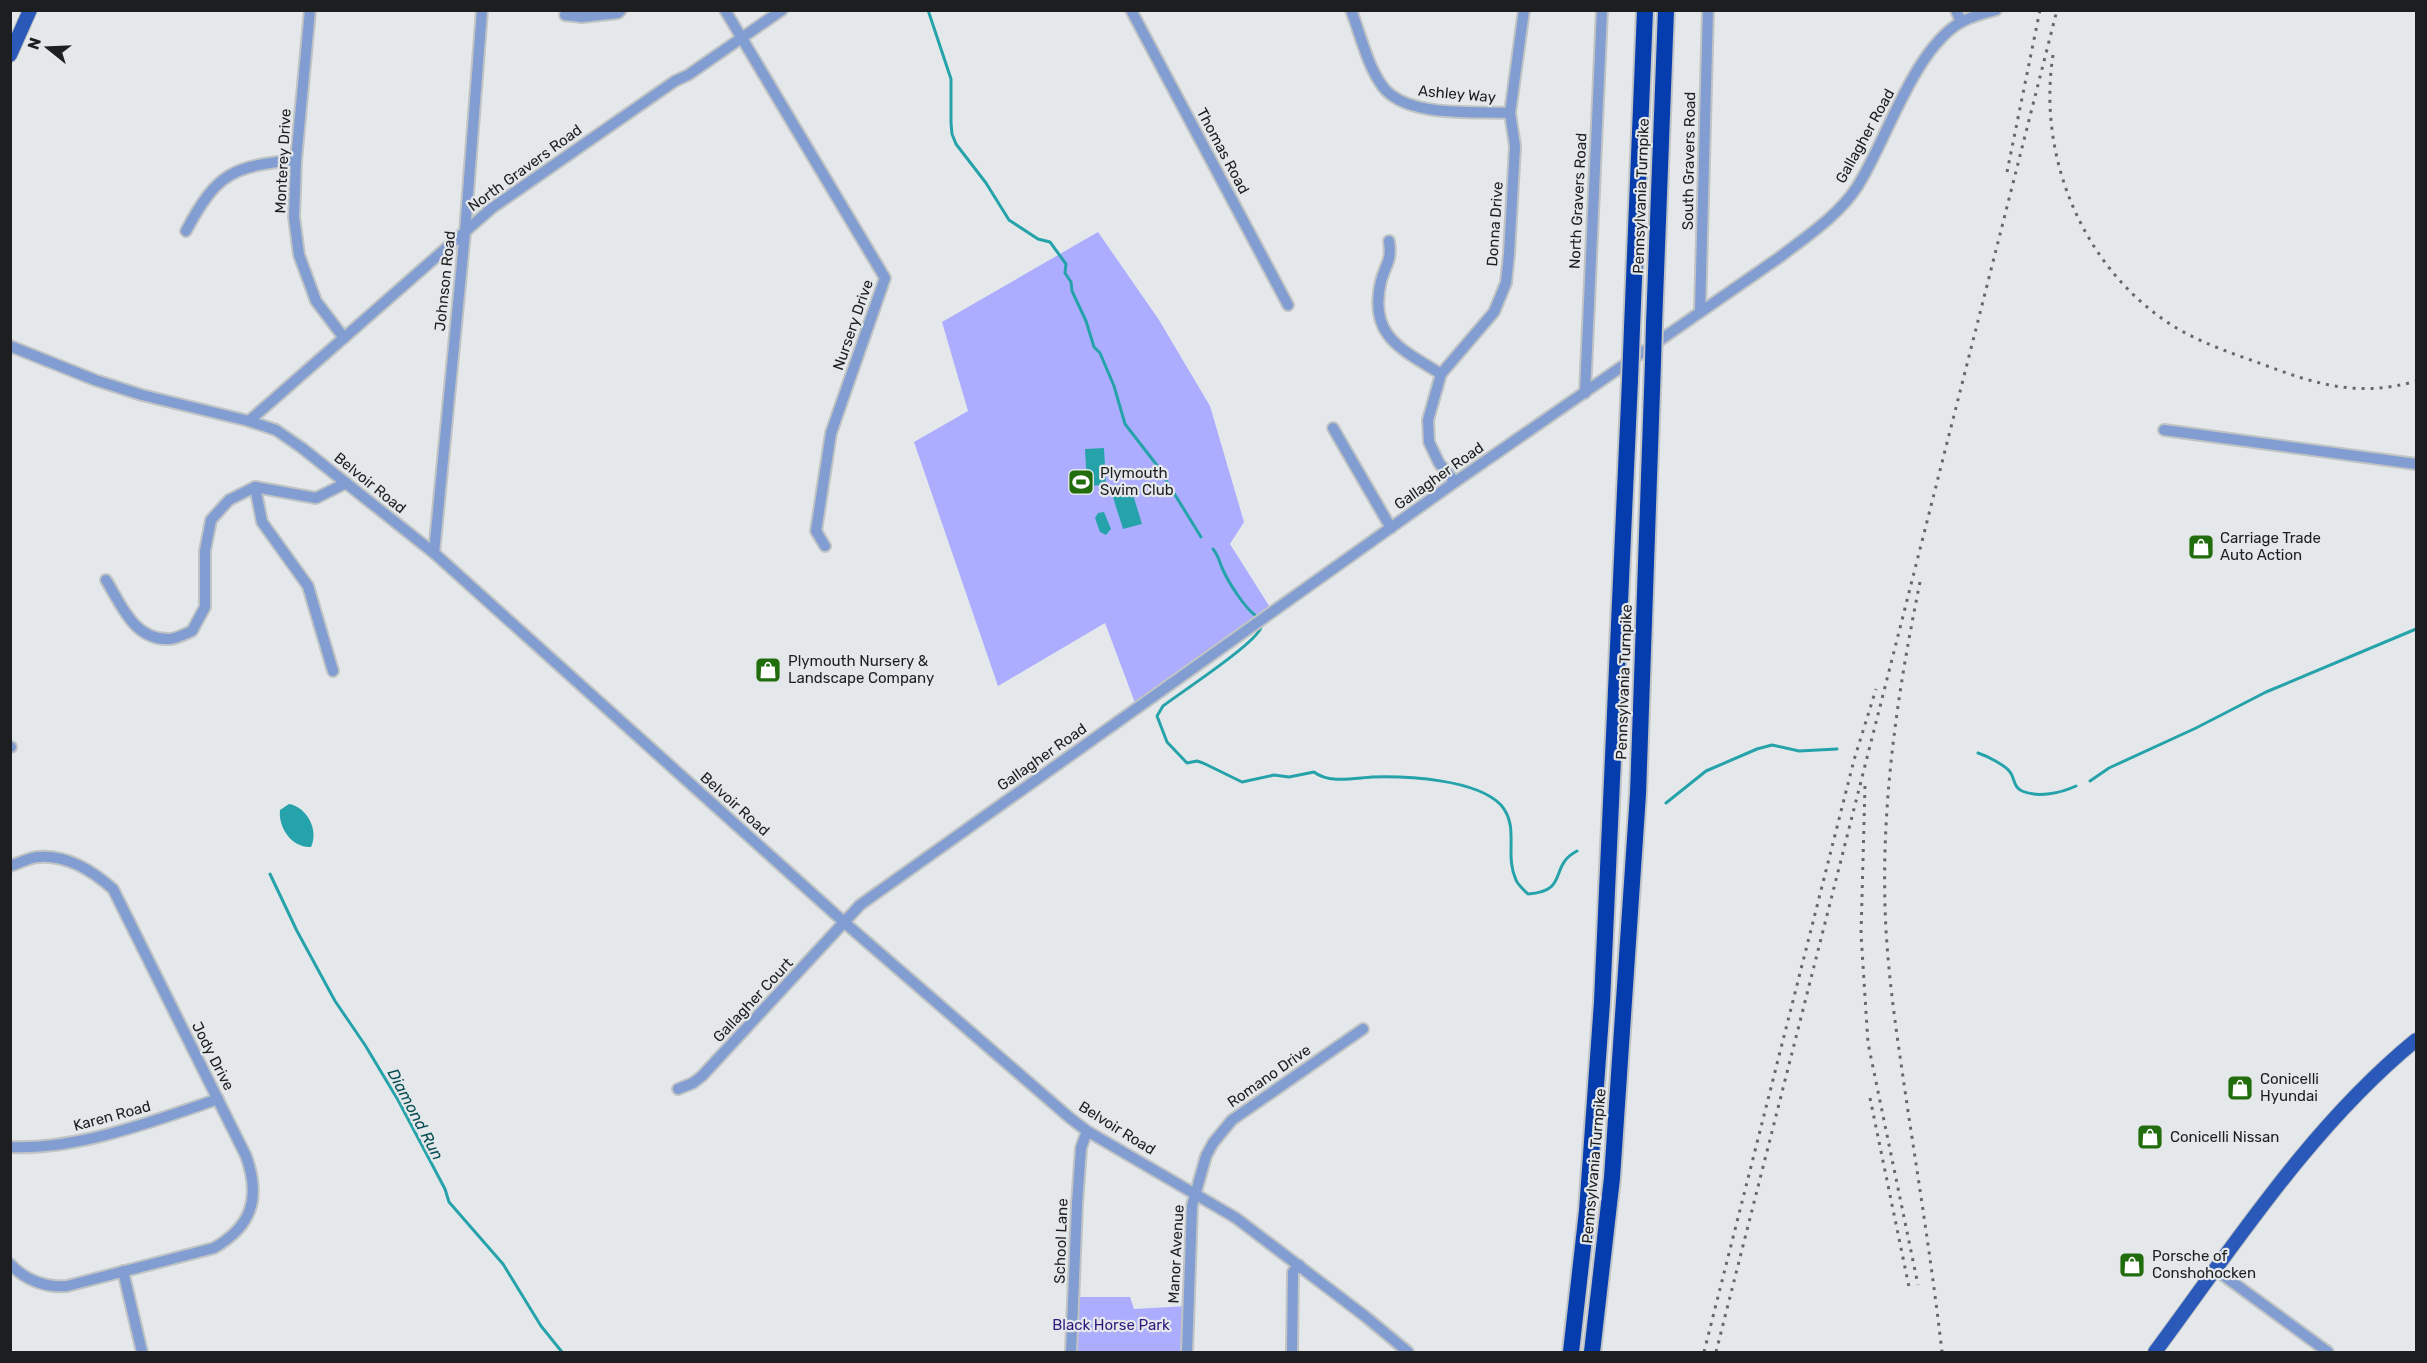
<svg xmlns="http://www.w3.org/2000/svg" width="2427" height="1363" font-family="Rubik,sans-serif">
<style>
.green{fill:#acadfe}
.water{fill:#26a3aa}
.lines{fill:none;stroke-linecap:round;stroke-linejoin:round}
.stream{stroke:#26a3aa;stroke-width:3}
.minor-casing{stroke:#c1c4c5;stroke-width:14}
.major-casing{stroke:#c1c4c5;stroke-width:16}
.highway-casing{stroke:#c1c4c5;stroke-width:20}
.minor{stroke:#819dd2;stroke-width:10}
.major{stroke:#2a59b9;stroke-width:14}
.highway{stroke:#053cae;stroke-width:16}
.rail{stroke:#67686a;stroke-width:3;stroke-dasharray:3 6;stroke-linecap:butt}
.highway-bridge-casing{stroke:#c1c4c5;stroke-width:20;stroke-linecap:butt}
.highway-bridge{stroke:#053cae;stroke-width:16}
.labels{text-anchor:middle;stroke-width:4.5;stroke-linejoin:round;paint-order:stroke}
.street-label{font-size:15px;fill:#1d1e1f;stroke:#e5e8ea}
.poi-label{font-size:15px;fill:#1d1e1f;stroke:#e5e8ea;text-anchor:start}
.park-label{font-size:15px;fill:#2f197f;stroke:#e5e8ea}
.water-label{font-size:16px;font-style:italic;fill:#084f53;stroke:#e5e8ea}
</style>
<rect width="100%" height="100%" fill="#e5e8ea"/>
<g class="green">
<polygon points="1098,232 1159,320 1210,406 1244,522 1230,544 1273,612 1137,708 1105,623 998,686 914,442 968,411 942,322"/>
<polygon points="1074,1297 1130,1297 1134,1309 1188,1306 1187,1352 1071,1352"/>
</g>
<g class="water">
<polygon points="1104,448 1106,485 1087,486 1085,449"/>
<polygon points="1131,488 1142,524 1123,529 1112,494"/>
<polygon points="1104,512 1111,529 1106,535 1100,532 1095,518 1098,513"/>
<path d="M 289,804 C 307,807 319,830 311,847 C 292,848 278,828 280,810 Z"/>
</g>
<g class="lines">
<g class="stream">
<polyline points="928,10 951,79 951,123 952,134 956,144 986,183 1009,220 1038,239 1050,242 1066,264 1065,273 1071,282 1072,291 1086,321 1094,347 1100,353 1114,386 1125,424 1156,464 1201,537"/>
<path d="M 1213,549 C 1219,556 1219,562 1223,570 C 1229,583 1244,607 1256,616"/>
<path d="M 1261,627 C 1258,642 1180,693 1163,706 L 1157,716 L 1167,742 L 1187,763 L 1197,761 L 1203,763 L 1242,782 L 1274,775 L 1289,777 L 1314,772 C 1329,784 1355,778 1372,777 C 1407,776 1476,779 1501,805 C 1520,827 1504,854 1516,880 C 1518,885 1524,890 1528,894 C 1570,891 1548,866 1577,851"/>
<path d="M 1978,753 C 1987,756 2005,765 2010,772 C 2015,778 2013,787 2022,791 C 2038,798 2061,793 2076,786"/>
<polyline points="2090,781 2109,768 2196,728 2266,692 2416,629"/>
<polyline points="1666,803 1706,771 1757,749 1772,745 1799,751 1837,749"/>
<polyline points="270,874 297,931 335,1001 365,1045 398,1100 445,1189 449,1202 503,1264 541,1326 562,1352"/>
</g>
<defs>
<g id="minor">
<polyline points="310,10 296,160 294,217 299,255 316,301 344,338"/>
<polyline points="567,10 565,15 582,17 618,13 621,10"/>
<polyline points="725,10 885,278 831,433 816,531 825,546"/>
<polyline points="1131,10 1288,305"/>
<path d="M 1351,10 C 1361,36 1367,65 1383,87 C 1407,118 1475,111 1510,113"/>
<polyline points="1956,10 1961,22"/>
<path d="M 186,231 C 217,173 232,166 296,160"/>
<path d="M 1389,241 C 1392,261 1386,263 1381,281 C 1368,336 1401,349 1441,374"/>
<polyline points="1700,311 1708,10"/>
<polyline points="10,346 95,380 142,395 249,421 276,430 302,448 434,553 845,923 1070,1118 1087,1131 1236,1218 1366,1317 1408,1352"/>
<polyline points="1585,393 1602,10"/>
<polyline points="249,421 492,208 675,81 688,75 782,10"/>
<polyline points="1333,428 1391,528"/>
<polyline points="2164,430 2416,464"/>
<polyline points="1455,482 1439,463 1429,442 1428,420 1441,374 1494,312 1506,283 1509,254 1515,146 1510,113 1524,10"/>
<polyline points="255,487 262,522 308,586 333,671"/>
<polyline points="434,553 465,232 482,10"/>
<path d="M 106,580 C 122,606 134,640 169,639 C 176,639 185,634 192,631 L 205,607 L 205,551 L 211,520 L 229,500 L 255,487 L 316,498 L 346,483"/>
<polyline points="10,747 11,747"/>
<path d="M 10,866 C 19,863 29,858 37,857 C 66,854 93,871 113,889 L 246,1156 C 261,1198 252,1226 214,1248 L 67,1286 C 46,1288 25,1280 10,1264"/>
<path d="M 678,1089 L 693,1083 L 702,1076 L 860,905 L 1455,482 L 1780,257 C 1807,236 1838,216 1857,187 C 1887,140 1913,50 1961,22 C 1972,16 1984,13 1996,10"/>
<path d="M 10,1147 C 78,1150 154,1121 218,1099"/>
<polyline points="2216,1270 2328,1352"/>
<polyline points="123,1271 142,1352"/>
<polyline points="1071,1352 1077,1204 1081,1148 1087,1131"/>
<polyline points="1187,1352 1192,1206 1206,1156 1213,1143 1232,1120 1363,1029"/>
<polyline points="1292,1352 1293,1272 1299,1265"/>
</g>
<g id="major">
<polyline points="10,55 30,10"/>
<path d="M 2155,1352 C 2235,1244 2311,1126 2416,1040"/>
</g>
<g id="highway">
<polyline points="1654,325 1666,10"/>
<polyline points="1632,328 1645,10"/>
<polyline points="1571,1352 1587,1211 1602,1002 1630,380"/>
<polyline points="1592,1352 1612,1178 1638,794 1653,362"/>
</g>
</defs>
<use href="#minor" class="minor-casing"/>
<use href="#major" class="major-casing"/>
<use href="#highway" class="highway-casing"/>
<use href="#minor" class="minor"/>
<use href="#major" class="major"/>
<use href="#highway" class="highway"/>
<g class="rail">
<path d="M 2053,55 C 2037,157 2083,267 2170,324 C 2198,342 2231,353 2262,364 C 2315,384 2359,398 2416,381"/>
<polyline points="2007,172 2040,10"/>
<path d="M 1920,582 C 1898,690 1882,796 1885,906 C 1887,978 1899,1048 1909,1118 C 1921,1196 1933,1274 1942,1352"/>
<polyline points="1865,786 1861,934 1868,1043 1918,1285"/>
<polyline points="1870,1098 1909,1287"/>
<polyline points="1704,1352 1854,760 1876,689"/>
<polyline points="1716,1352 2057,10"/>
</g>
<defs>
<g id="highway-bridge">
<polyline points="1653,362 1654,325"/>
<polyline points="1630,380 1632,328"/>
</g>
</defs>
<use href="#highway-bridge" class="highway-bridge-casing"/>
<use href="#highway-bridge" class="highway-bridge"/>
</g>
<defs>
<symbol id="stadium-square" viewBox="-11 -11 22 22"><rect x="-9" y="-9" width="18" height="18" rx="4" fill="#216c0c" stroke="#e5e8ea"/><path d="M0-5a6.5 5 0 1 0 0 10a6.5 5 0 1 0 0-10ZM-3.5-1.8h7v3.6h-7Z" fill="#fff"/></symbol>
<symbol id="shop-square" viewBox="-11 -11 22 22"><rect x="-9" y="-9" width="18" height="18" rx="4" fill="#216c0c" stroke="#e5e8ea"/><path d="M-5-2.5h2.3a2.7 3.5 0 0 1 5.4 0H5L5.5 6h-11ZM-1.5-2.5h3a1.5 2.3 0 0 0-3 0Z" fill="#fff"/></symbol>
</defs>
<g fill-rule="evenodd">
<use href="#stadium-square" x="1066" y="467" width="30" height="30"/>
<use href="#shop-square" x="2186" y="532" width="30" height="30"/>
<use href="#shop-square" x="753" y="655" width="30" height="30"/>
<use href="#shop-square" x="2225" y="1073" width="30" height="30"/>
<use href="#shop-square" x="2135" y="1122" width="30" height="30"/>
<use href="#shop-square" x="2117" y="1250" width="30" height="30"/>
</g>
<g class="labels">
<g class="street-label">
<text transform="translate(1457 94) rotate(5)" y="5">Ashley Way</text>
<text transform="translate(1865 136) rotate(-61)" y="5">Gallagher Road</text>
<text transform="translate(1223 151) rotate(62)" y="5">Thomas Road</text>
<text transform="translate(283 161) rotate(-87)" y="5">Monterey Drive</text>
<text transform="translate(1689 161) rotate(-89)" y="5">South Gravers Road</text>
<text transform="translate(525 168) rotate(-36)" y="5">North Gravers Road</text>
<text transform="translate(1641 196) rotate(-88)" y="5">Pennsylvania Turnpike</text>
<text transform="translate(1578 201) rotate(-87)" y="5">North Gravers Road</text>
<text transform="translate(1495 224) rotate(-86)" y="5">Donna Drive</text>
<text transform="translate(445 281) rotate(-84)" y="5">Johnson Road</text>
<text transform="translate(853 325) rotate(-71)" y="5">Nursery Drive</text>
<text transform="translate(1439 476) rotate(-35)" y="5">Gallagher Road</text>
<text transform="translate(370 483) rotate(39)" y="5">Belvoir Road</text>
<text transform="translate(1624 682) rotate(-88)" y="5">Pennsylvania Turnpike</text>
<text transform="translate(1042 757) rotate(-35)" y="5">Gallagher Road</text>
<text transform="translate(735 804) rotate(42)" y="5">Belvoir Road</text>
<text transform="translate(753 1000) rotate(-47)" y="5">Gallagher Court</text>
<text transform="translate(213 1056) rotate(63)" y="5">Jody Drive</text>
<text transform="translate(1269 1076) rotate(-35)" y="5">Romano Drive</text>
<text transform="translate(112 1116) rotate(-15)" y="5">Karen Road</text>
<text transform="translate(1117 1128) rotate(32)" y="5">Belvoir Road</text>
<text transform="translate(1594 1166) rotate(-85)" y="5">Pennsylvania Turnpike</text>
<text transform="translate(1061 1241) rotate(-88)" y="5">School Lane</text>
<text transform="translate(1176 1254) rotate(-87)" y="5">Manor Avenue</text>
</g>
<g class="poi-label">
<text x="1100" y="478">Plymouth<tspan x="1100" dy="17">Swim Club</tspan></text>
<text x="2220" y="543">Carriage Trade<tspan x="2220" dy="17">Auto Action</tspan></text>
<text x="788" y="666">Plymouth Nursery &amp;<tspan x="788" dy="17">Landscape Company</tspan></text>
<text x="2260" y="1084">Conicelli<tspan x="2260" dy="17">Hyundai</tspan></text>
<text x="2170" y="1142">Conicelli Nissan</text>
<text x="2152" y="1261">Porsche of<tspan x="2152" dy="17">Conshohocken</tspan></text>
</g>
<g class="park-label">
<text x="1111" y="1330">Black Horse Park</text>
</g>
<g class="water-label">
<text transform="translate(416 1114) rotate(62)" y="6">Diamond Run</text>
</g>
</g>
<rect width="2427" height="1363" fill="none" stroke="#1d1e1f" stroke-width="24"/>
<g transform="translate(48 48) rotate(288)" stroke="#e5e8ea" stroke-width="4.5" paint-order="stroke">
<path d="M0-4.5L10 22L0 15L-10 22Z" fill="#1d1e1f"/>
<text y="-9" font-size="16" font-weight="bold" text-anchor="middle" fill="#1d1e1f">N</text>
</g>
</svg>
